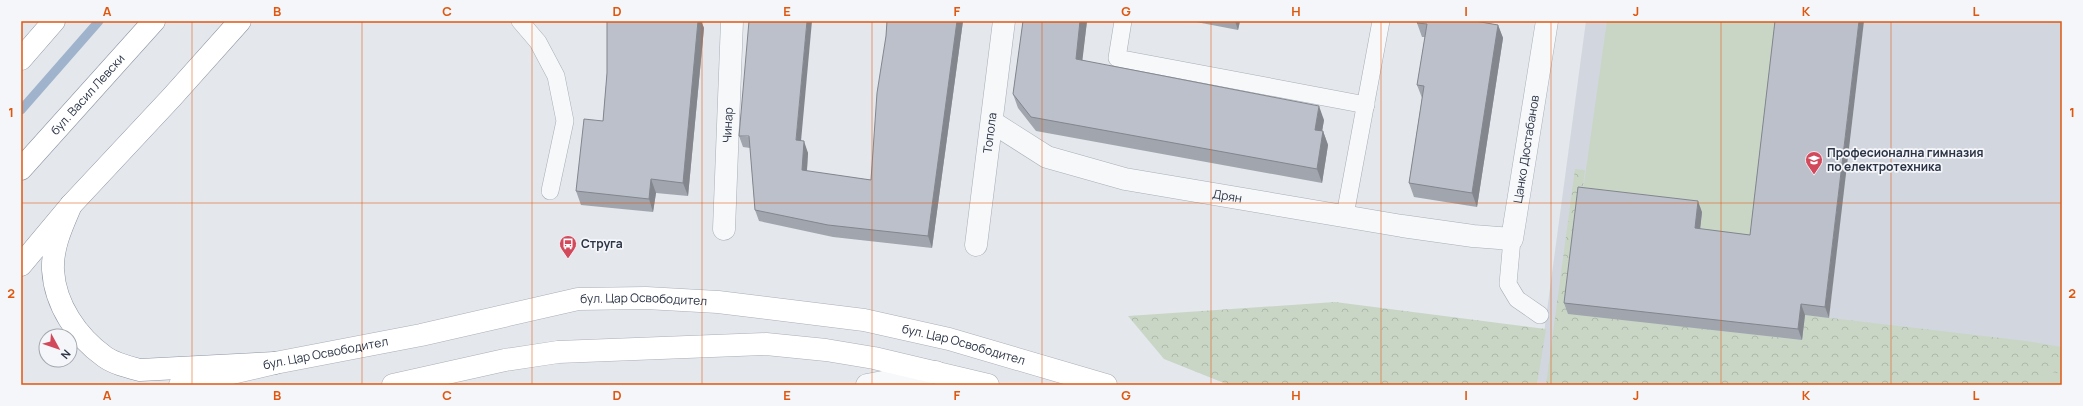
<svg xmlns="http://www.w3.org/2000/svg" width="2083" height="406" font-family="Manrope,sans-serif">
<style>
.built{fill:#d2d6de}
.forest{fill:url(#forest-crowns)}
.pitch{fill:#c9d6c5}
.lines{fill:none;stroke-linecap:round;stroke-linejoin:round}
.stream{stroke:#9fb4cc;stroke-width:9}
.service-casing{stroke:#a9aeb7;stroke-width:18}
.minor-casing{stroke:#a9aeb7;stroke-width:23}
.secondary-casing{stroke:#a9aeb7;stroke-width:23}
.trunk-casing{stroke:#8b94a3;stroke-width:23}
.service{stroke:#f7f8fa;stroke-width:17}
.minor{stroke:#f7f8fa;stroke-width:22}
.secondary{stroke:#fff;stroke-width:22}
.trunk{stroke:#fff;stroke-width:22}
.wall{fill:#a1a5ae}
.shaded-wall{fill:#83868d}
.building{fill:#bbc0ca;stroke:#83868d}
.grid{fill:none;stroke:#df570f;stroke-width:1;stroke-opacity:0.55}
.labels{text-anchor:middle;stroke-width:3.5;stroke-linejoin:round;paint-order:stroke}
.street-label{font-size:12px;fill:#2b3445;stroke:#f4f6f9}
.poi-label{font-size:12px;font-weight:bold;fill:#2b3445;stroke:#f4f6f9;text-anchor:start}
.neatline{fill:none;stroke:#df570f;stroke-width:1.5}
.grid-label{font-size:13px;text-anchor:middle;font-weight:bold;fill:#df570f}
</style>
<defs>
<pattern id="forest-crowns" width="20" height="18" patternUnits="userSpaceOnUse"><rect width="20" height="18" fill="#c9d6c5"/><path d="M2 6a3 3 0 1 1 6 0M12 15a3 3 0 1 1 6 0" fill="none" stroke="#adb8ab"/></pattern>
</defs>
<rect width="100%" height="100%" fill="#e4e7ec"/>
<polygon class="built" points="1586,21 2062,21 2062,385 1537,385"/>
<g class="forest">
<polygon points="1575,169 1585,170 1568,313 1802,340 1805,315 2026,341 2062,347 2062,385 1546,385"/>
<polygon points="1335,302 1546,329 1537,385 1229,385 1164,359 1128,316"/>
</g>
<g class="pitch">
<polygon points="1607,21 1781,21 1754,246 1699,239 1702,212 1582,198"/>
<polygon points="2041,370 2062,374 2062,385 2038,385"/>
</g>
<g class="lines">
<polyline class="stream" points="21,110 99,21"/>
<defs>
<g id="service">
<polyline points="520,21 538,42 556,76 565,121 550,191"/>
<polyline points="1123,21 1117,58 1366,105"/>
<polyline points="1345,215 1381,21"/>
<polyline points="1512,239 1508,284 1517,299 1540,315"/>
</g>
<g id="minor">
<path id="s1" d="M 992,122 L 1047,157 L 1125,179 L 1402,226 L 1473,236 L 1512,239 L 1547,21"/>
<path id="s2" d="M 724,229 L 732,21"/>
<path id="s3" d="M 976,245 L 1004,21"/>
<polyline points="867,385 936,372"/>
</g>
<g id="secondary">
<path id="s4" d="M 180,385 L 275,363 L 421,335 L 578,299 L 646,298 L 718,302 L 864,320 L 949,339 L 1106,385"/>
<polyline points="393,385 505,360 558,352 766,344 826,350 874,358 988,385"/>
</g>
<g id="trunk">
<polyline points="21,59 54,21"/>
<path id="s5" d="M 21,169 L 154,21"/>
<path d="M 71,205 C 62,226 52,247 53,270 C 55,305 77,337 105,357 C 115,364 128,367 140,370 L 275,363"/>
<polyline points="21,265 71,205 172,97 240,21"/>
</g>
</defs>
<use href="#service" class="service-casing"/>
<use href="#minor" class="minor-casing"/>
<use href="#secondary" class="secondary-casing"/>
<use href="#trunk" class="trunk-casing"/>
<use href="#service" class="service"/>
<use href="#minor" class="minor"/>
<use href="#secondary" class="secondary"/>
<use href="#trunk" class="trunk"/>
</g>
<g class="wall">
<polygon points="607,21 701,21 704,28 688,196 656,193 653,212 581,205 576,191 603,121 607,73"/>
<polygon points="887,21 963,21 932,248 833,237 759,221 755,210 750,148 743,147 739,136 801,141 808,153 807,171 871,180 886,36"/>
<polygon points="1023,21 1087,21 1082,60 1324,120 1322,131 1323,131 1328,145 1322,183 1036,131 1018,108 1013,94"/>
<polygon points="1191,21 1240,21 1238,30"/>
<polygon points="1418,21 1483,21 1482,22 1498,25 1503,38 1477,207 1414,197 1409,183 1422,98 1417,85 1425,37 1422,37 1417,23"/>
<polygon points="1775,21 1829,318 1805,315 1802,340 1568,314 1564,303 1702,212 1700,229 1750,235"/>
</g>
<g class="shaded-wall">
<polygon points="698,21 701,21 704,28 688,196 683,183"/>
<polygon points="807,21 812,21 800,152 796,140"/>
<polygon points="957,21 963,21 932,248 928,236"/>
<polygon points="1080,21 1087,21 1081,72 1076,59"/>
<polygon points="1235,21 1240,21 1238,30"/>
<polygon points="1859,21 1864,21 1829,318 1825,307"/>
<polygon points="1498,25 1503,38 1477,207 1472,193"/>
<polygon points="1319,106 1324,120 1320,143 1315,130"/>
<polygon points="1323,131 1328,145 1322,183 1317,169"/>
<polygon points="804,141 808,153 806,182 802,170"/>
<polygon points="651,179 656,193 653,212 649,199"/>
<polygon points="1698,201 1702,212 1699,239 1695,228"/>
<polygon points="1801,304 1805,315 1802,340 1798,329"/>
</g>
<g class="building">
<polygon points="607,21 698,21 683,183 651,179 649,199 576,191 584,119 603,121 607,73"/>
<polygon points="749,21 807,21 796,140 804,141 802,170 871,180 877,93 886,36 887,21 957,21 928,236 828,225 755,210 749,136 739,136"/>
<polygon points="1023,21 1080,21 1076,59 1319,106 1315,130 1323,131 1317,169 1031,117 1013,94"/>
<polygon points="1418,21 1475,21 1498,25 1472,193 1409,183 1424,86 1417,85 1427,24 1417,23"/>
<polygon points="1775,21 1859,21 1825,307 1801,304 1798,329 1564,303 1578,187 1698,201 1695,228 1750,235"/>
</g>
<path class="grid" d="M 192,21 L 192,385M 362,21 L 362,385M 532,21 L 532,385M 702,21 L 702,385M 872,21 L 872,385M 1042,21 L 1042,385M 1211,21 L 1211,385M 1381,21 L 1381,385M 1551,21 L 1551,385M 1721,21 L 1721,385M 1891,21 L 1891,385M 21,203 L 2062,203"/>
<defs>
<symbol id="school-pin" viewBox="-11 -11 22 30"><path d="M0 17L-7.5 6A9.5 9.5 0 1 1 7.5 6Z" fill="#d1495b" stroke="#f4f6f9"/><path d="M0-5L7-2L0 1L-7-2ZM-4 1L0 2.5L4 1V4Q0 6-4 4Z" fill="#fff"/></symbol>
<symbol id="bus-pin" viewBox="-11 -11 22 30"><path d="M0 17L-7.5 6A9.5 9.5 0 1 1 7.5 6Z" fill="#d1495b" stroke="#f4f6f9"/><path d="M-5-6H5V4H4V6H2V4H-2V6H-4V4H-5ZM-3.5-4V0h7V-4ZM-3.5 1.2v1.5H-2V1.2ZM2 1.2v1.5H3.5V1.2Z" fill="#fff"/></symbol>
</defs>
<g fill-rule="evenodd">
<use href="#school-pin" x="1804" y="150" width="20" height="27"/>
<use href="#bus-pin" x="558" y="234" width="20" height="27"/>
</g>
<g class="labels">
<g class="street-label">
<text dy="4" stroke="none"><textPath href="#s5" startOffset="100">бул. Васил Левски</textPath></text>
<text dy="4" stroke="none"><textPath href="#s2" startOffset="104">Чинар</textPath></text>
<text dy="4" stroke="none"><textPath href="#s3" startOffset="113">Топола</textPath></text>
<text dy="4" stroke="none"><textPath href="#s1" startOffset="629">Цанко Дюстабанов</textPath></text>
<text dy="4" stroke="none"><textPath href="#s1" startOffset="250">Дрян</textPath></text>
<text dy="4" stroke="none"><textPath href="#s4" startOffset="473">бул. Цар Освободител</textPath></text>
<text dy="4" stroke="none"><textPath href="#s4" startOffset="797">бул. Цар Освободител</textPath></text>
<text dy="4" stroke="none"><textPath href="#s4" startOffset="149">бул. Цар Освободител</textPath></text>
</g>
<g class="poi-label">
<text x="1827" y="157">Професионална гимназия<tspan x="1827" dy="14">по електротехника</tspan></text>
<text x="581" y="248">Струга</text>
</g>
</g>
<rect width="2083" height="406" fill="none" stroke="#f4f6f9" stroke-width="44"/>
<g transform="translate(58 348) rotate(130)"><circle r="19" fill="#f4f6f9" stroke="#a4a8b1"/>
<path d="M0-3L7 15L0 10L-7 15Z" fill="#d1495b"/>
<text y="-6" font-size="11" font-weight="bold" text-anchor="middle" fill="#2b3445">N</text>
</g>
<rect x="22" y="22" width="2039" height="362" class="neatline"/>
<g class="grid-label">
<text x="107" y="16">A</text>
<text x="277" y="16">B</text>
<text x="447" y="16">C</text>
<text x="617" y="16">D</text>
<text x="787" y="16">E</text>
<text x="957" y="16">F</text>
<text x="1126" y="16">G</text>
<text x="1296" y="16">H</text>
<text x="1466" y="16">I</text>
<text x="1636" y="16">J</text>
<text x="1806" y="16">K</text>
<text x="1976" y="16">L</text>
<text x="11" y="117">1</text>
<text x="2072" y="117">1</text>
<text x="11" y="298">2</text>
<text x="2072" y="298">2</text>
<text x="107" y="400">A</text>
<text x="277" y="400">B</text>
<text x="447" y="400">C</text>
<text x="617" y="400">D</text>
<text x="787" y="400">E</text>
<text x="957" y="400">F</text>
<text x="1126" y="400">G</text>
<text x="1296" y="400">H</text>
<text x="1466" y="400">I</text>
<text x="1636" y="400">J</text>
<text x="1806" y="400">K</text>
<text x="1976" y="400">L</text>
</g>
</svg>
